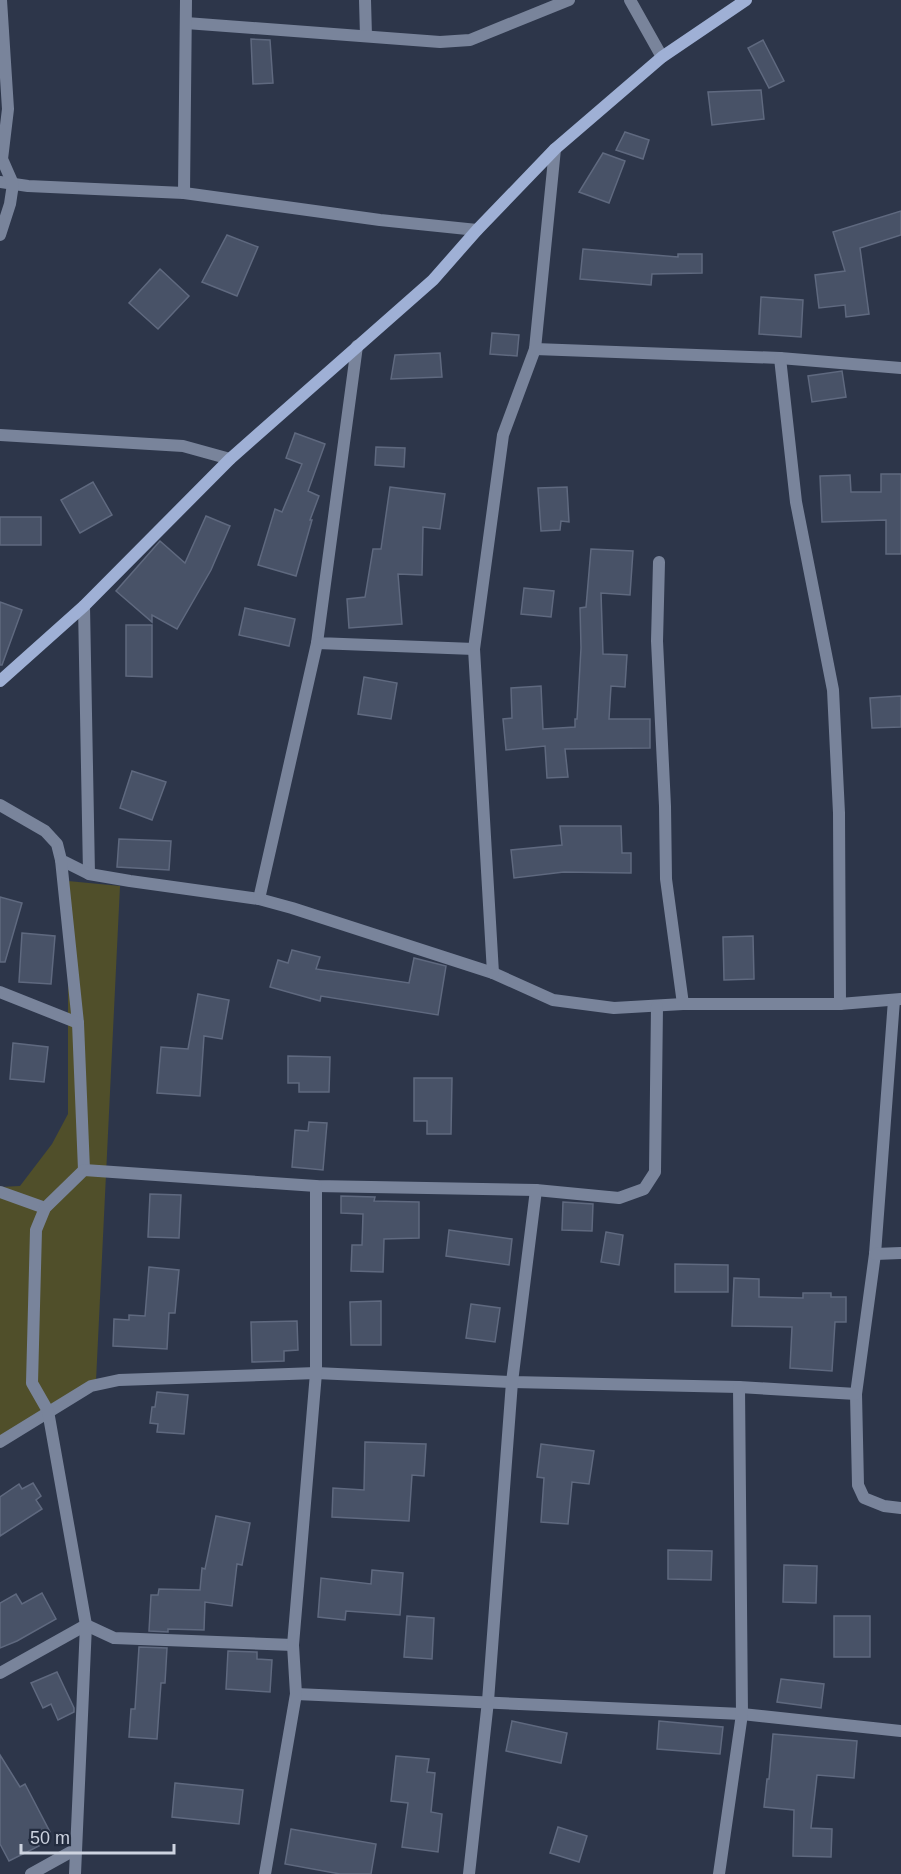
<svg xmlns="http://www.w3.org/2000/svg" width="901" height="1874" font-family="Helvetica,sans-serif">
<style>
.green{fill:#504f2a}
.building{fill:#485267;stroke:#5f697f;stroke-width:1.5}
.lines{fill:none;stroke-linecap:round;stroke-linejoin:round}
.street{stroke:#79849b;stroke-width:12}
.secondary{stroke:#9fb0d5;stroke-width:12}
</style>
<rect width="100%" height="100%" fill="#2d364a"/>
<polygon class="green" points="68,881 120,886 96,1381 0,1441 0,1187 20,1186 52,1144 68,1114"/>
<g class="building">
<polygon points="251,39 270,40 273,83 253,84"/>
<polygon points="763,40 784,81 769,88 748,48"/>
<polygon points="761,90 764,119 712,125 708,92"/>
<polygon points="625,132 649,140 643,159 616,150"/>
<polygon points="603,153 625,161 609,203 579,192"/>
<polygon points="901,211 901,235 860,248 869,314 846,317 845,305 819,308 815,275 845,271 833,232"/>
<polygon points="227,235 258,247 237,296 202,282"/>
<polygon points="583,249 678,257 678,254 702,254 702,273 652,274 651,285 580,279"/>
<polygon points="160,269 189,296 158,329 129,303"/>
<polygon points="761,297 803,300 801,337 759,334"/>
<polygon points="492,333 519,335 517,356 490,354"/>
<polygon points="440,353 442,377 391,379 395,355"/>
<polygon points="842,371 846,397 812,402 808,376"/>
<polygon points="295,433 325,444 308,491 319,496 310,520 312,520 296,576 258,565 275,509 282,512 302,464 286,458"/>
<polygon points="376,447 405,448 404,467 375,465"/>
<polygon points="881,474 901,474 901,554 886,554 886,520 822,522 820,476 850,475 851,492 881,492"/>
<polygon points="93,482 112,515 80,533 61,500"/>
<polygon points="390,487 445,494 440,529 423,527 422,575 398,574 402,624 349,628 347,599 365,597 373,549 381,549"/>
<polygon points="567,487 569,522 561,521 560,530 541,531 538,488"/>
<polygon points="206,516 230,526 211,570 177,629 152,615 152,622 116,591 160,541 185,563"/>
<rect x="0" y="517" width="41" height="28"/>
<polygon points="591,549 633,551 630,595 601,593 603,654 627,655 625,687 611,686 609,719 650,719 650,748 565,749 568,777 547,778 545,746 506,750 503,719 512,718 511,688 541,686 543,729 575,727 575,719 577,719 581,648 580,608 586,607"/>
<polygon points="524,588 554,591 551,617 521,614"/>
<polygon points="0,602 22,610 2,665 0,665"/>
<polygon points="245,608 295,619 289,646 239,635"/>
<polygon points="126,625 152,625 152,677 126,676"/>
<polygon points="364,677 397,683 391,719 358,714"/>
<polygon points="901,696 901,727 872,728 870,698"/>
<polygon points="132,771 166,782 152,820 120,808"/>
<polygon points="560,826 621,826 622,853 631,853 631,873 564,872 514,878 511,850 562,845"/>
<polygon points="119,839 171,841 169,870 117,867"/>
<polygon points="0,897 22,903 5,962 0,962"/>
<polygon points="22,933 55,936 51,984 19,982"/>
<polygon points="753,936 754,979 724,980 723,937"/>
<polygon points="292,950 320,957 316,969 409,983 414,958 446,966 438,1015 321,996 320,1001 270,987 278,960 288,963"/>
<polygon points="198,994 229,1000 222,1039 204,1036 200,1096 157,1093 161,1047 188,1049"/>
<polygon points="13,1043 48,1047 44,1082 10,1079"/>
<polygon points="288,1056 330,1057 329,1092 299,1092 299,1083 288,1083"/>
<polygon points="414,1078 452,1078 451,1134 427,1134 427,1121 414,1121"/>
<polygon points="309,1122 327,1123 323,1170 292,1167 295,1130 308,1131"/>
<polygon points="150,1194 181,1195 179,1238 148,1237"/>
<polygon points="341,1196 375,1197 374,1201 419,1202 419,1238 384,1239 383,1272 351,1271 352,1245 362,1245 363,1214 341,1213"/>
<polygon points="563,1202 593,1204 592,1231 562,1230"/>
<polygon points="449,1230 512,1239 509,1265 446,1256"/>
<polygon points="606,1232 623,1235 619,1265 601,1262"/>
<polygon points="675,1264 728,1265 728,1292 675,1292"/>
<polygon points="149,1267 179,1270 175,1313 169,1313 167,1349 113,1346 114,1319 129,1320 129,1315 145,1316"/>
<polygon points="734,1278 759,1279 759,1297 803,1298 803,1293 831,1293 831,1297 846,1297 846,1322 835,1322 832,1371 790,1368 792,1327 732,1326"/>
<polygon points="381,1301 381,1345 351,1345 350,1302"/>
<polygon points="471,1304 500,1308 495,1342 466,1338"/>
<polygon points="297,1321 298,1350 284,1351 284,1361 252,1362 251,1322"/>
<polygon points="157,1392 188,1395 184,1434 157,1432 158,1424 150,1423 152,1407 155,1407"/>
<polygon points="365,1442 426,1444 424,1476 412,1475 409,1521 332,1517 333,1488 364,1490"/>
<polygon points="541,1444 594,1451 589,1484 572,1482 568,1524 541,1522 544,1478 537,1477"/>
<polygon points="33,1483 41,1496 36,1500 42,1509 0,1536 0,1497 19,1484 22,1489"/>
<polygon points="216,1516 250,1523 242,1565 237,1564 232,1606 205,1602 204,1630 168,1629 168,1632 149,1631 151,1595 158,1595 159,1589 200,1590 202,1568 205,1569"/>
<polygon points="668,1550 712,1551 711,1580 668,1579"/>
<polygon points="784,1565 817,1566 816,1603 783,1602"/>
<polygon points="372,1570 403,1573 400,1615 346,1611 345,1620 318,1617 321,1578 371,1584"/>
<polygon points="42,1593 56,1619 17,1641 0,1648 0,1603 16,1594 22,1604"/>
<polygon points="407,1616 434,1618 432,1659 404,1657"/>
<rect x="834" y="1616" width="36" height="41"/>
<polygon points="139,1647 167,1648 165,1683 161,1683 157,1739 129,1737 131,1709 135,1709"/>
<polygon points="228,1651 257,1652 257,1659 272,1660 270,1692 226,1689"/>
<polygon points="57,1672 74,1708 74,1712 58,1720 51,1704 43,1708 31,1683"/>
<polygon points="781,1679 824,1684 821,1708 777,1702"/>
<polygon points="512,1721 567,1733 561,1763 506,1751"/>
<polygon points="659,1721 723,1727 720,1754 657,1749"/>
<polygon points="773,1734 857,1741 854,1778 817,1775 811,1828 832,1829 831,1857 793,1856 794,1810 764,1807 767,1779 769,1779"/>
<polygon points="0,1755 20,1787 25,1784 50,1832 35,1839 39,1846 9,1861 0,1844"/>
<polygon points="396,1756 429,1759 427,1772 435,1773 431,1812 442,1814 438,1852 402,1847 408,1803 391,1801"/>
<polygon points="175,1783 243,1790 239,1824 172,1817"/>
<polygon points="558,1827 587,1836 579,1862 550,1853"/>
<polygon points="291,1829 376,1844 371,1874 340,1874 285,1864"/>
</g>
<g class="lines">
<g class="street">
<polyline points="365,0 366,36"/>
<polyline points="630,0 662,57"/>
<polyline points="186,23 440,42 470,40 569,0"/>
<polyline points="0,182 28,186 184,193 380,220 477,230"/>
<polyline points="184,193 186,0"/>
<polyline points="0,235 10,204 13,184 2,159 8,109 1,0"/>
<polyline points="357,346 317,643 474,649"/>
<polyline points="535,349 780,358 901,368"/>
<polyline points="780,358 796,502 833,690 839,813 840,1004"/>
<polyline points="0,435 183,446 230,459"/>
<polyline points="659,562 657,641 665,806 666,879 683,1004"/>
<polyline points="84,606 89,874"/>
<polyline points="0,805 45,831 57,844 61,860 89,874 130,881 259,899 292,908 493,973 553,1000 614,1008 683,1004 840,1004 901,999"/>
<polyline points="61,860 78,1023 84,1170"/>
<polyline points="259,899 317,643"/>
<polyline points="493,973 474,649 503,435 535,349 555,149"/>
<polyline points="0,992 78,1023"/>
<polyline points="894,1000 875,1254 856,1394 858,1485 864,1498 884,1506 901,1508"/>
<polyline points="0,1192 45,1208"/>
<polyline points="875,1254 901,1253"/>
<polyline points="0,1442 91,1386 119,1380 316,1373 512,1382 739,1387 856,1394"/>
<polyline points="0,1673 86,1625 114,1638 293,1645"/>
<polyline points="296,1694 742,1714 901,1731"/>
<polyline points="31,1874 76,1849"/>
<polyline points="75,1874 86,1625 48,1411 32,1383 36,1230 45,1208 84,1170 316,1186 536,1190 619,1198 644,1189 655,1172 657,1006"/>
<polyline points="265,1874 296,1694 293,1645 316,1373 316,1186"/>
<polyline points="469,1874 488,1701 512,1382 536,1190"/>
<polyline points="719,1874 742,1714 739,1387"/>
</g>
<polyline class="secondary" points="0,681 84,606 230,459 433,280 477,230 555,149 662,57 746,0"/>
</g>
<path d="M21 1844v9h153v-9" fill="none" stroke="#cdd3e0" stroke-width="3"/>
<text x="30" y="1844" font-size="18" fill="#cdd3e0" stroke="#232c3f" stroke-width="4.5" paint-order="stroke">50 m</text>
</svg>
